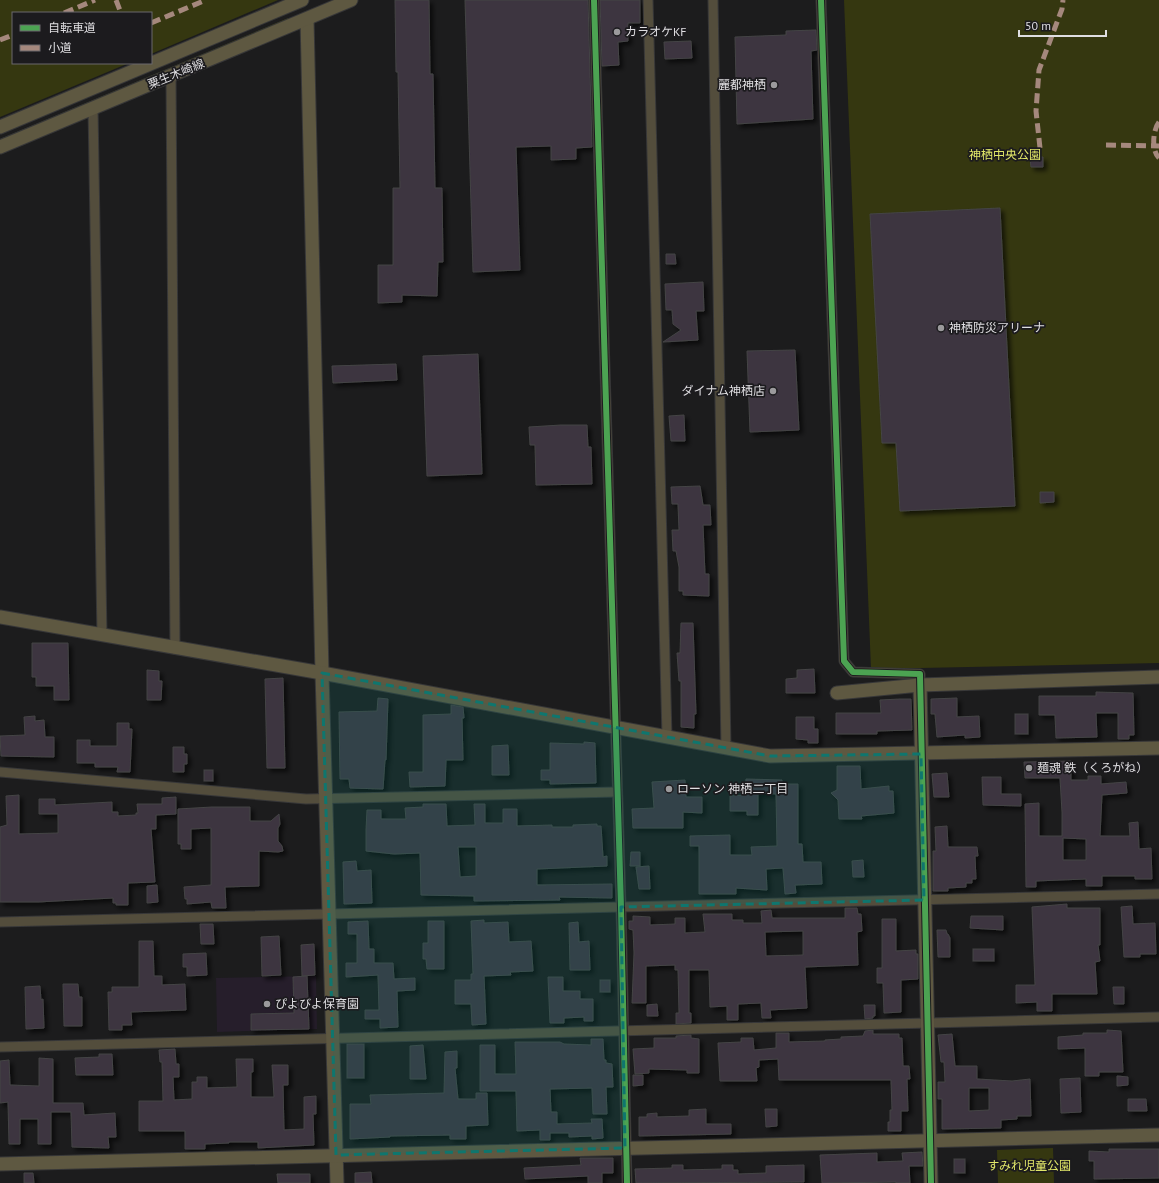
<svg xmlns="http://www.w3.org/2000/svg" width="1159" height="1183" font-family="'PT Sans','Noto Sans JP',sans-serif">
<style>
.education{fill:#261e2b}
.green{fill:#353710}
.building{fill:#3c3440;stroke:#444445;fill-rule:evenodd;filter:url(#shadow)}
.lines{fill:none;stroke-linecap:round;stroke-linejoin:round}
.street-casing{stroke:#373738;stroke-width:11}
.secondary-casing{stroke:#373738;stroke-width:15}
.street{stroke:#534d3c;stroke-width:9}
.secondary{stroke:#5e5841;stroke-width:13}
.quiet{stroke:#a5887d;stroke-width:5;stroke-dasharray:10 5;stroke-linecap:butt}
.cycleway-casing{stroke:#1c1b1e;stroke-width:8}
.cycleway{stroke:#4ca352;stroke-width:6}
.marked{fill:#0f766e;fill-opacity:0.2;stroke:#0f766e;stroke-width:3;stroke-dasharray:8 5;stroke-linejoin:round}
.poi-dot{fill:#9b9a9c;stroke:#1c1b1e;stroke-width:1.5}
.labels{text-anchor:middle;stroke-width:3.5;stroke-linejoin:round;paint-order:stroke}
.poi-label{font-size:12px;fill:#dfdee1;stroke:#1c1b1e;text-anchor:start}
.street-label{font-size:12px;fill:#dfdee1;stroke:#1c1b1e}
.park-label{font-size:12px;fill:#e1e768;stroke:#1c1b1e}
</style>
<defs>
<filter id="shadow"><feDropShadow dx="3.5" dy="3.5" stdDeviation="2" flood-color="#0009"/></filter>
</defs>
<rect width="100%" height="100%" fill="#1c1c1d"/>
<polygon class="education" points="316,976 317,1029 217,1032 216,978"/>
<g class="green">
<polygon points="0,0 278,0 151,54 151,13 13,13 13,63 129,63 0,117"/>
<polygon points="844,0 1159,0 1159,663 871,669"/>
<polygon points="288,18 291,24 0,147 0,139"/>
<polygon points="1053,1148 1054,1183 998,1183 997,1150"/>
</g>
<g class="building">
<polygon points="395,0 429,0 430,74 433,74 435,188 442,188 443,262 438,262 437,296 402,295 402,302 378,303 378,265 393,265 393,188 400,188 398,72 396,72"/>
<polygon points="465,0 588,0 592,147 576,148 576,159 551,160 551,146 516,147 520,270 473,272"/>
<polygon points="600,0 640,0 640,23 628,23 628,41 618,42 619,65 602,66"/>
<polygon points="816,30 817,50 811,51 813,119 737,124 735,37 786,35 786,31"/>
<polygon points="691,41 692,58 665,59 664,42"/>
<polygon points="1043,157 1043,167 1031,167 1030,158"/>
<polygon points="1000,208 1015,506 900,511 896,443 882,443 870,214"/>
<polygon points="666,254 675,254 676,264 666,264"/>
<polygon points="703,282 704,311 696,311 698,340 663,342 681,330 673,324 672,310 666,310 665,284"/>
<polygon points="795,350 799,430 750,432 747,351"/>
<polygon points="478,354 482,474 427,476 423,356"/>
<polygon points="396,364 397,380 333,383 332,366"/>
<polygon points="684,415 685,441 671,441 669,416"/>
<polygon points="561,425 587,425 588,447 591,447 592,484 536,485 535,445 530,445 529,427"/>
<polygon points="700,486 703,505 710,505 711,525 703,525 705,574 709,574 709,596 683,595 683,591 679,591 679,567 676,551 673,551 672,530 679,530 678,504 672,504 671,487"/>
<polygon points="1040,492 1054,492 1054,502 1040,503"/>
<polygon points="681,623 693,623 696,714 694,714 694,728 681,727 681,681 679,681 677,653 680,653"/>
<polygon points="32,643 68,643 69,700 54,700 54,686 36,686 36,677 32,677"/>
<polygon points="814,669 815,693 786,693 786,679 797,678 797,670"/>
<polygon points="147,670 159,671 159,681 162,681 161,700 147,700"/>
<polygon points="283,678 285,768 267,768 265,679"/>
<polygon points="1096,692 1133,693 1134,735 1129,735 1129,739 1118,739 1118,713 1096,713 1097,737 1056,738 1055,715 1039,715 1039,696 1096,696"/>
<polygon points="378,698 388,699 386,760 385,760 383,789 350,788 349,779 340,779 339,712 377,711"/>
<polygon points="957,698 957,717 979,716 980,737 965,738 965,735 937,737 935,714 931,714 931,699"/>
<polygon points="900,699 911,699 912,730 877,731 877,734 836,734 836,713 881,713 880,700"/>
<polygon points="451,705 463,707 464,718 462,718 463,760 446,760 445,786 410,787 409,772 423,772 423,715 451,714"/>
<rect x="1015" y="714" width="13" height="20"/>
<polygon points="35,716 35,721 44,720 45,737 54,737 54,757 1,756 0,736 25,735 24,717"/>
<polygon points="796,717 814,717 814,729 818,729 818,743 808,743 808,740 796,739"/>
<polygon points="117,723 129,723 129,729 132,729 130,772 117,772 118,767 95,767 95,763 77,763 77,740 90,740 90,746 117,746"/>
<polygon points="584,742 595,743 596,783 550,784 550,780 541,780 541,770 550,770 550,743 584,744"/>
<polygon points="508,745 509,775 492,775 492,746"/>
<polygon points="173,747 184,747 184,754 187,754 187,764 184,764 184,772 173,772"/>
<path d="M 1071,761 L 1071,780 L 1088,780 L 1088,776 L 1101,776 L 1101,784 L 1126,782 L 1127,793 L 1102,795 L 1100,836 L 1130,836 L 1129,823 L 1138,822 L 1139,849 L 1151,848 L 1152,879 L 1135,879 L 1135,876 L 1102,876 L 1102,886 L 1086,886 L 1086,879 L 1036,881 L 1036,887 L 1026,887 L 1025,804 L 1039,803 L 1039,836 L 1062,836 L 1062,812 L 1060,778 L 1025,778 L 1024,762 ZM 1063,838 L 1086,839 L 1086,860 L 1063,860 Z"/>
<polygon points="837,766 860,766 861,789 889,786 889,791 893,791 894,813 861,816 862,819 839,819 838,800 831,793 837,790"/>
<rect x="204" y="770" width="9" height="11"/>
<polygon points="947,773 949,797 934,797 932,774"/>
<polygon points="982,777 1001,777 1001,794 1021,794 1021,806 983,805"/>
<polygon points="746,779 782,780 782,784 798,784 798,844 802,844 803,862 821,862 822,884 795,885 796,893 785,894 783,868 766,869 767,890 736,888 736,894 699,894 699,846 690,846 690,836 730,835 730,855 752,855 751,847 777,846 776,794 758,793 758,815 747,815 747,811 730,811 730,796 745,795"/>
<polygon points="685,780 686,797 702,797 702,813 683,812 683,828 633,828 632,809 654,808 652,782"/>
<polygon points="19,795 19,834 58,833 58,814 39,814 39,799 55,799 55,805 112,802 112,812 118,812 118,816 136,815 136,813 138,813 137,804 162,804 162,798 176,797 176,814 156,815 156,829 151,829 155,882 128,883 128,905 116,905 116,903 113,903 113,898 38,902 0,902 0,827 7,825 6,796"/>
<path d="M 423,804 L 446,804 L 447,826 L 475,825 L 474,804 L 485,804 L 485,823 L 503,823 L 503,809 L 517,809 L 517,826 L 552,825 L 552,827 L 573,827 L 573,825 L 597,824 L 597,826 L 601,826 L 603,857 L 607,856 L 607,866 L 537,869 L 537,885 L 612,884 L 612,898 L 559,897 L 560,900 L 474,901 L 474,896 L 421,895 L 420,853 L 394,854 L 366,851 L 366,830 L 367,810 L 381,810 L 381,819 L 406,819 L 405,808 L 423,807 ZM 458,847 L 476,847 L 476,876 L 460,877 Z"/>
<polygon points="212,807 250,807 250,821 271,821 279,814 280,824 278,828 278,841 282,846 283,851 278,852 259,851 259,886 225,887 226,908 212,908 211,902 187,904 187,899 185,899 184,887 211,885 211,828 191,829 191,849 181,849 181,844 178,844 178,809"/>
<polygon points="947,826 948,847 977,847 978,856 975,856 976,879 972,879 972,883 966,883 966,887 948,888 948,891 933,891 933,851 936,851 935,827"/>
<polygon points="631,852 640,852 640,866 630,866"/>
<polygon points="863,860 864,877 853,877 852,861"/>
<polygon points="356,861 357,871 371,870 372,903 344,904 343,862"/>
<polygon points="649,866 650,889 639,889 636,867"/>
<polygon points="157,885 158,902 147,903 147,886"/>
<polygon points="1067,904 1067,908 1100,908 1100,945 1098,945 1100,961 1095,962 1097,994 1052,994 1052,1011 1037,1011 1037,1002 1016,1003 1016,985 1035,985 1032,907"/>
<polygon points="1132,906 1133,924 1155,923 1156,954 1140,954 1140,957 1124,957 1121,907"/>
<path d="M 845,908 L 857,908 L 858,914 L 861,914 L 862,931 L 857,932 L 858,965 L 805,967 L 807,1008 L 770,1010 L 771,1018 L 762,1018 L 761,1003 L 738,1004 L 738,1020 L 727,1020 L 727,1006 L 710,1007 L 709,970 L 689,970 L 689,1013 L 691,1013 L 691,1023 L 676,1024 L 676,1013 L 679,1013 L 678,970 L 675,970 L 675,965 L 646,966 L 646,1003 L 632,1003 L 634,953 L 633,930 L 629,929 L 629,921 L 633,921 L 633,916 L 650,917 L 650,925 L 675,924 L 675,918 L 685,918 L 685,933 L 705,932 L 703,914 L 732,914 L 732,920 L 743,920 L 743,923 L 762,923 L 761,911 L 771,910 L 772,918 L 845,918 ZM 803,931 L 803,955 L 766,956 L 765,932 Z"/>
<polygon points="971,916 1003,916 1003,930 970,928"/>
<polygon points="882,919 896,919 896,951 916,950 916,954 918,954 918,979 901,980 901,1012 884,1013 883,983 877,983 877,968 882,968"/>
<polygon points="484,920 484,923 508,922 509,942 531,941 533,971 510,972 511,975 484,976 486,1024 472,1025 471,1004 455,1004 455,980 471,980 471,974 473,974 471,921"/>
<polygon points="368,921 369,949 374,949 374,963 393,963 394,979 415,978 415,990 397,991 398,1027 380,1028 380,1019 365,1019 365,1010 379,1010 378,975 346,977 346,963 357,963 357,934 348,934 348,922"/>
<polygon points="428,921 444,921 444,969 427,969 426,959 423,959 423,943 428,943"/>
<polygon points="578,922 579,942 589,941 590,970 570,970 569,923"/>
<polygon points="200,924 213,924 214,944 201,944"/>
<polygon points="937,930 946,930 947,934 948,934 950,938 950,957 938,957"/>
<polygon points="279,936 281,975 262,976 261,937"/>
<polygon points="139,941 153,941 154,976 162,976 162,985 185,984 186,1010 131,1012 132,1025 122,1025 122,1030 109,1030 108,992 112,992 112,987 139,987"/>
<polygon points="314,944 315,975 302,976 301,945"/>
<rect x="973" y="949" width="21" height="12"/>
<polygon points="206,953 207,975 187,976 187,967 183,967 183,954"/>
<polygon points="307,976 309,1029 251,1030 251,1014 294,1013 293,977"/>
<polygon points="548,977 563,977 563,991 580,991 580,999 593,999 593,1021 584,1021 584,1017 564,1018 564,1023 550,1023"/>
<rect x="600" y="980" width="10" height="12"/>
<polygon points="63,984 78,984 79,997 82,997 82,1026 64,1026"/>
<polygon points="40,986 41,1000 43,999 44,1028 26,1029 25,987"/>
<polygon points="1113,987 1124,987 1124,1004 1114,1004"/>
<polygon points="657,1004 658,1016 647,1016 647,1005"/>
<polygon points="864,1005 875,1005 875,1016 873,1016 873,1018 865,1019"/>
<polygon points="873,1030 873,1034 899,1034 899,1038 902,1038 903,1066 909,1066 910,1079 907,1079 908,1111 901,1111 901,1131 888,1131 888,1122 890,1122 890,1110 892,1110 891,1080 779,1080 778,1059 759,1060 759,1067 756,1068 757,1081 720,1081 718,1043 741,1042 741,1038 753,1038 754,1050 776,1048 776,1033 789,1033 789,1042 825,1041 825,1040 841,1039 841,1037 863,1036 865,1031"/>
<polygon points="1107,1030 1121,1031 1123,1072 1099,1072 1099,1076 1085,1076 1085,1048 1058,1049 1058,1037 1083,1035 1083,1033 1107,1033"/>
<path d="M 952,1034 L 955,1066 L 977,1066 L 977,1079 L 1012,1081 L 1030,1079 L 1031,1116 L 1017,1116 L 1017,1119 L 1001,1120 L 1001,1128 L 942,1129 L 942,1099 L 938,1099 L 938,1082 L 945,1082 L 944,1062 L 941,1062 L 938,1035 ZM 969,1088 L 989,1088 L 989,1110 L 969,1111 Z"/>
<polygon points="691,1035 691,1038 699,1039 699,1073 687,1073 687,1070 649,1069 649,1073 635,1074 633,1049 654,1048 654,1038 676,1038 676,1036"/>
<polygon points="591,1039 603,1039 604,1060 606,1060 606,1063 612,1064 613,1087 606,1087 607,1114 593,1114 592,1088 550,1089 551,1112 557,1112 557,1124 592,1123 591,1119 602,1119 603,1138 592,1139 592,1136 569,1137 569,1133 550,1133 550,1140 540,1140 540,1130 517,1131 516,1091 480,1091 480,1045 495,1045 495,1074 516,1074 515,1042 560,1042 564,1044 591,1045"/>
<rect x="347" y="1044" width="17" height="34"/>
<polygon points="423,1045 426,1079 410,1079 410,1046"/>
<polygon points="175,1049 176,1064 179,1064 179,1077 173,1077 174,1100 192,1099 192,1082 197,1082 197,1077 207,1077 207,1088 237,1087 236,1059 253,1059 253,1072 251,1072 251,1097 274,1097 272,1065 288,1065 288,1085 283,1085 284,1130 304,1129 304,1097 316,1096 316,1114 313,1114 314,1145 258,1148 258,1142 229,1142 229,1143 205,1144 205,1149 185,1149 185,1131 139,1131 139,1101 163,1101 162,1062 160,1062 159,1050"/>
<polygon points="457,1051 457,1068 455,1068 458,1099 476,1099 476,1093 487,1093 488,1125 466,1126 466,1139 450,1139 450,1135 390,1136 390,1137 350,1139 350,1104 371,1104 370,1095 444,1093 445,1052"/>
<polygon points="99,1054 112,1054 113,1075 76,1075 75,1058 99,1057"/>
<polygon points="39,1058 53,1059 53,1103 83,1103 84,1115 115,1113 116,1137 108,1137 109,1148 72,1147 71,1112 51,1112 51,1144 38,1144 38,1119 20,1119 20,1144 9,1144 8,1102 0,1103 0,1061 9,1060 10,1085 39,1086"/>
<polygon points="633,1075 643,1075 643,1085 633,1086"/>
<polygon points="1117,1076 1128,1077 1128,1085 1117,1086"/>
<polygon points="1080,1078 1081,1112 1061,1113 1060,1079"/>
<polygon points="1128,1099 1146,1099 1147,1111 1128,1111"/>
<polygon points="706,1109 706,1124 731,1124 731,1134 639,1136 639,1117 647,1117 647,1114 657,1113 657,1117 689,1116 689,1110"/>
<polygon points="765,1109 777,1109 777,1126 766,1127"/>
<polygon points="1109,1149 1159,1149 1159,1178 1094,1179 1094,1161 1089,1161 1089,1151 1109,1152"/>
<polygon points="922,1152 923,1166 909,1166 910,1183 896,1183 896,1182 822,1183 820,1155 877,1153 877,1162 903,1161 902,1153"/>
<polygon points="580,1158 613,1158 613,1173 602,1173 602,1183 588,1183 588,1176 525,1179 524,1168 581,1165"/>
<rect x="954" y="1159" width="11" height="14"/>
<polygon points="672,1165 683,1165 683,1170 722,1169 722,1165 733,1165 733,1170 738,1170 738,1174 766,1173 766,1166 804,1165 804,1182 636,1183 635,1169 672,1168"/>
<polygon points="371,1172 372,1183 355,1183 355,1173"/>
<polygon points="24,1173 33,1173 34,1183 24,1183"/>
<polygon points="277,1174 310,1174 310,1183 278,1183"/>
</g>
<g class="lines">
<defs>
<g id="street">
<polyline points="594,0 621,907 627,1183"/>
<polyline points="648,0 667,737"/>
<polyline points="713,0 726,748"/>
<polyline points="821,0 844,661 853,672 920,674 920,685"/>
<polyline points="171,76 175,649"/>
<polyline points="93,108 102,636"/>
<polyline points="0,772 306,799 617,792"/>
<polyline points="0,922 1159,894"/>
<polyline points="0,1047 1159,1017"/>
</g>
<g id="secondary">
<polyline points="307,19 322,673 337,1183"/>
<polyline points="0,127 302,0"/>
<polyline points="0,147 351,0"/>
<polyline points="0,617 322,673 770,756 1159,748"/>
<polyline points="920,685 931,1183"/>
<polyline points="837,693 920,685 1159,677"/>
<polyline points="0,1164 1159,1135"/>
</g>
</defs>
<use href="#street" class="street-casing"/>
<use href="#secondary" class="secondary-casing"/>
<use href="#street" class="street"/>
<use href="#secondary" class="secondary"/>
<g class="quiet">
<polyline points="116,0 121,13"/>
<polyline points="64,13 95,0"/>
<polyline points="151,23 206,0"/>
<polyline points="0,40 13,35"/>
<path d="M 1159,122 C 1153,130 1151,150 1159,158"/>
<polyline points="1106,145 1159,146"/>
<polyline points="1040,148 1036,111 1039,70 1062,9 1063,0"/>
</g>
<defs>
<g id="cycleway">
<polyline points="594,0 621,907 627,1183"/>
<polyline points="821,0 844,661 853,672 920,674 931,1183"/>
</g>
</defs>
<use href="#cycleway" class="cycleway-casing"/>
<use href="#cycleway" class="cycleway"/>
</g>
<path class="marked" d="M 322,673 L 770,756 L 921,754 L 924,900 L 621,907 L 625,1148 L 336,1155 Z"/>
<g class="poi-dot">
<circle cx="617" cy="32" r="4"/>
<circle cx="774" cy="85" r="4"/>
<circle cx="941" cy="328" r="4"/>
<circle cx="773" cy="391" r="4"/>
<circle cx="1029" cy="768" r="4"/>
<circle cx="669" cy="789" r="4"/>
<circle cx="267" cy="1004" r="4"/>
</g>
<g class="labels">
<g class="poi-label">
<text x="625" y="36">カラオケKF</text>
<text x="766" y="89" text-anchor="end">麗都神栖</text>
<text x="949" y="332">神栖防災アリーナ</text>
<text x="765" y="395" text-anchor="end">ダイナム神栖店</text>
<text x="1037" y="772">麺魂 鉄（くろがね）</text>
<text x="677" y="793">ローソン 神栖二丁目</text>
<text x="275" y="1008">ぴよびよ保育園</text>
</g>
<g class="street-label">
<text transform="translate(176 74) rotate(-22)" y="4">粟生木崎線</text>
</g>
<g class="park-label">
<text x="1005" y="159">神栖中央公園</text>
<text x="1029" y="1170">すみれ児童公園</text>
</g>
</g>
<rect x="12" y="12" width="140" height="52" fill="#1c1b1e" stroke="#6a696c"/>
<rect x="20" y="25" width="20" height="6" fill="#4ca352" stroke="#6a696c"/>
<text x="48" y="32" font-size="12" fill="#dfdee1">自転車道</text>
<rect x="20" y="45" width="20" height="6" fill="#a5887d" stroke="#6a696c"/>
<text x="48" y="52" font-size="12" fill="#dfdee1">小道</text>
<path d="M1019 30v6h87v-6" fill="none" stroke="#dfdee1" stroke-width="2"/>
<text x="1025" y="30" font-size="12" fill="#dfdee1" stroke="#1c1b1e" stroke-width="3" paint-order="stroke">50 m</text>
</svg>
